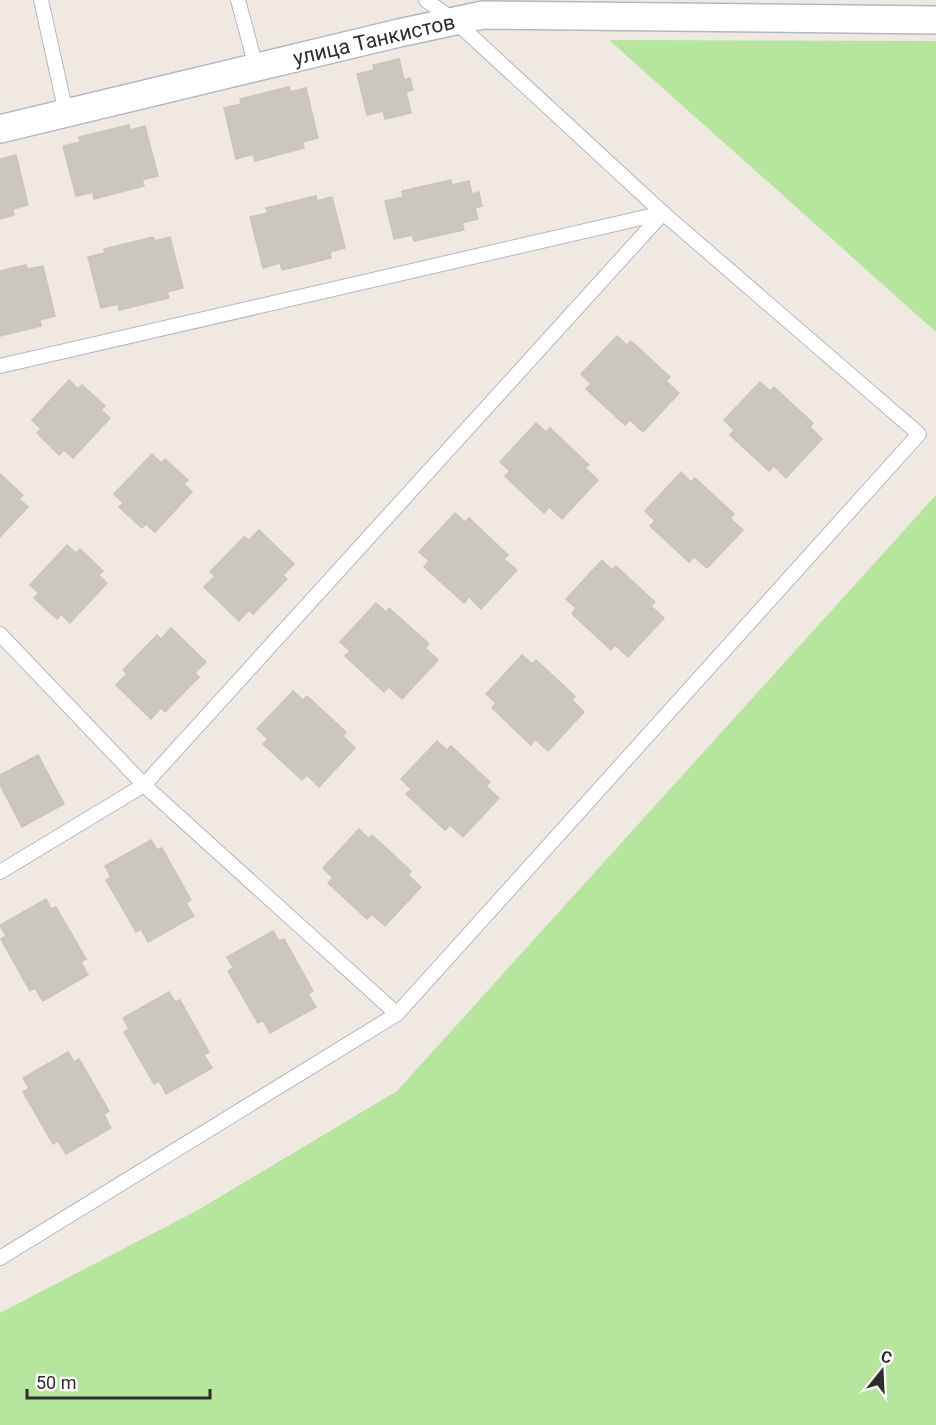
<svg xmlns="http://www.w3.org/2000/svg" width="936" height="1425" font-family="Roboto,sans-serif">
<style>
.green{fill:#b6e59e}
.building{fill:#cbc7bf;stroke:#cbc5ba;stroke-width:1.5}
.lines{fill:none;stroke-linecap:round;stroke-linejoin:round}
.lane-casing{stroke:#b4b7c1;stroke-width:16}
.street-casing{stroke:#b4b7c1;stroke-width:30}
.lane{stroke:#fff;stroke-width:14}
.street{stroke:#fff;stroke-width:27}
.labels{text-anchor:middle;stroke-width:4.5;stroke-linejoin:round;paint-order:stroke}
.street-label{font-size:21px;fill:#2e2e2e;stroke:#fff}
</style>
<rect width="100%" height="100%" fill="#efe9e1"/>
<g class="green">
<polygon points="609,40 936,41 936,332"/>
<polygon points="936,495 936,1425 0,1425 0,1313 198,1210 397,1091"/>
</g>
<g class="building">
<polygon points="399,59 404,80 410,78 413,90 406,92 411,113 385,119 383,111 367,115 357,74 374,70 373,65"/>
<polygon points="289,87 290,92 306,88 318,138 303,142 304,148 255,161 253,154 236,159 224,108 241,104 240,99"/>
<polygon points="129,125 130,130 145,126 158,176 142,180 144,186 94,199 93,192 76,196 63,146 80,142 79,137"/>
<polygon points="16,155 28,205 13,209 14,215 0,219 0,159"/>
<polygon points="451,180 452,185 469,181 472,194 479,192 482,206 475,208 478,219 462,223 464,230 414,241 412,235 394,239 385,201 403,197 402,191"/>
<polygon points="316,196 317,201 332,197 345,248 330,252 331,258 282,270 280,263 263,268 250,217 268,213 266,208"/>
<polygon points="153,237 155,241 170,237 183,288 167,292 169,298 119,310 118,304 101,308 88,257 105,253 104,249"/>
<polygon points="26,265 27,269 43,266 55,316 40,320 41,326 0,336 0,271"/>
<polygon points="617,336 627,345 631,341 670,377 666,381 679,393 643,432 630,420 625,425 586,389 591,384 581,374"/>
<polygon points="69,380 78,389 82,385 105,406 101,410 110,418 73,458 64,450 59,455 37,433 41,429 32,420"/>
<polygon points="760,382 770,391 774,387 813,423 810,427 822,439 786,478 774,466 769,471 730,435 734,430 724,420"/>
<polygon points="536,423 546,432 550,428 589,465 585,468 598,480 562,519 549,507 544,513 505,476 510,471 500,462"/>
<polygon points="152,454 161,463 165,459 188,480 184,484 192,492 155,532 146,524 142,528 119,507 123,503 114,494"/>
<polygon points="681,472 691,482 695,478 734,514 730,518 743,530 707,568 694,557 689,562 650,526 655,521 645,511"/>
<polygon points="0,474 23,495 19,499 28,507 0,537"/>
<polygon points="455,513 465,522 469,518 508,555 504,559 517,570 481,609 469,597 464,603 424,567 429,561 419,552"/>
<polygon points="259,530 294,564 283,575 287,579 253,614 249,610 239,621 204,587 215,576 210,572 244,537 249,540"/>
<polygon points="67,545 76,553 80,549 103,571 99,575 107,583 70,623 61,614 57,619 34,598 39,593 30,585"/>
<polygon points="602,560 612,570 616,566 655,602 651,606 664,618 628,657 615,645 611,650 572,614 576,608 566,599"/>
<polygon points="376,603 386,612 389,608 429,644 425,648 438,660 402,699 389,687 384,692 345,656 350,651 340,642"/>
<polygon points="171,628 206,662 195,673 199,677 165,712 161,708 151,719 116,685 127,674 123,670 157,635 161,639"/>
<polygon points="522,655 532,664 536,660 575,696 572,700 584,712 548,751 535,739 531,745 492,708 496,703 486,694"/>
<polygon points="293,691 303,700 307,696 346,732 343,736 355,748 319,787 307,775 302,780 263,744 268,739 257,729"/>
<polygon points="437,741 447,750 451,746 490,782 486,786 499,798 463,837 450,825 445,830 406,794 411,789 401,779"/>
<polygon points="38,755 64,804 22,827 0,785 0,775"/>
<polygon points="359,829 369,839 372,835 411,871 408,875 421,887 385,926 372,914 367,919 328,883 333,878 323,868"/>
<polygon points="151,840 157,850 162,848 191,900 186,903 194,916 148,942 141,929 136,932 106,880 111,877 105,866"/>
<polygon points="46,899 51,909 56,907 86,959 81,962 88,975 43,1001 35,988 30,991 1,939 6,936 0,925"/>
<polygon points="273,931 279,941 284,939 313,991 308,994 316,1007 270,1033 263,1020 258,1023 228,971 233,968 227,957"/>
<polygon points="169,992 175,1002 180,1000 209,1052 204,1055 212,1068 166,1094 159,1081 154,1084 124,1032 129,1029 123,1018"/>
<polygon points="68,1052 74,1062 79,1059 109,1111 104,1114 111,1128 66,1154 58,1141 53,1144 23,1092 29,1088 23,1078"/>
</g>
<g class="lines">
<defs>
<g id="lane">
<polyline points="41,0 66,113"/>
<polyline points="238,0 256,67"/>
<polyline points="426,0 456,22 663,213"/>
<polyline points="0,366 663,213"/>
<polyline points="0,634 144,785 397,1014"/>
<polyline points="0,872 144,785 663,213 919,434 397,1014 0,1258"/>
</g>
<polyline id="street" points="0,129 399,33 483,15 936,20"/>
</defs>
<use href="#lane" class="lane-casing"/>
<use href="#street" class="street-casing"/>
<use href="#lane" class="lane"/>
<use href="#street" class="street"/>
</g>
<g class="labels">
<g class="street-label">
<text transform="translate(374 40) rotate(-13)" y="7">улица Танкистов</text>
</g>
</g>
<g transform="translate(882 1371) rotate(18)" stroke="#ffffff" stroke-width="4.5" paint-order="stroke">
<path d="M0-4.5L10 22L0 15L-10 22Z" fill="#2e2e2e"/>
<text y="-9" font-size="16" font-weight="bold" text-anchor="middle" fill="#2e2e2e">С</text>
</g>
<path d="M27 1389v9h183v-9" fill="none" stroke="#2e2e2e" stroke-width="3"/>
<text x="36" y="1389" font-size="18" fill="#2e2e2e" stroke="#ffffff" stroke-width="4.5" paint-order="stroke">50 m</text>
</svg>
